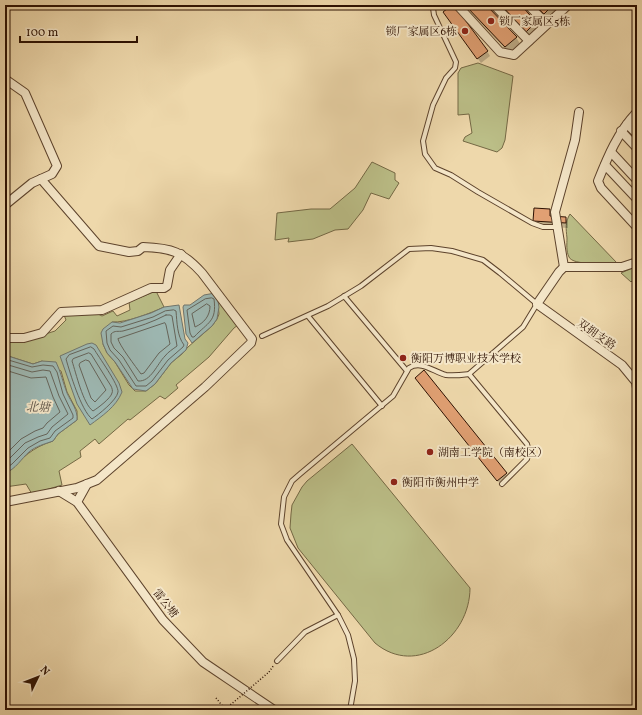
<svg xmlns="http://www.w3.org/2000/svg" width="642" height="715" font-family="Vollkorn,'Noto Serif SC',serif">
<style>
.green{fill:#bbbe87;stroke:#746844}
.water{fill:#9db8b3;stroke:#70756c}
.shadow{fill:#0003}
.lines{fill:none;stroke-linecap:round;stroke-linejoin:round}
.shore{stroke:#65645a;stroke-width:1}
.building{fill:#e1a073;stroke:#2d1102}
.lane-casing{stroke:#5d432c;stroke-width:6}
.street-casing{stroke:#5d432c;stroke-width:10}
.path{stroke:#2d1102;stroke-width:1.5;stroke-dasharray:1 2;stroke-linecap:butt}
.lane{stroke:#f4e6c8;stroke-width:4}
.street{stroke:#f4e6c8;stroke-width:8}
.path-bridge{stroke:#2d1102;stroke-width:1.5;stroke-dasharray:1 2;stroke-linecap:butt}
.poi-dot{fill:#8f2418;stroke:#f4e6c8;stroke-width:1.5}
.labels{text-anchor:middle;stroke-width:4;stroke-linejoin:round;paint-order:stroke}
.poi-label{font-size:11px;fill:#2d1102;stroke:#f4e6c8;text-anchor:start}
.street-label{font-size:11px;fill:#2d1102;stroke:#f4e6c8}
.water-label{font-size:12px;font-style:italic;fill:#544b40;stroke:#f4e6c8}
</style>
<rect width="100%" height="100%" fill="#eed8ab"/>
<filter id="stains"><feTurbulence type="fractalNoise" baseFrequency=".005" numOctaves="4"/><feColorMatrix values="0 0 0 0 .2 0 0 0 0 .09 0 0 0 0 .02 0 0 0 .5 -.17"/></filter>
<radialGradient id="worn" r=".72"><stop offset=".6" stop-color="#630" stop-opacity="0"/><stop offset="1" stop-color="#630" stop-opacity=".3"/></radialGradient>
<g class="green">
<polygon points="478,63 513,76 505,140 502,148 497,152 463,141 465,137 472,133 469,114 458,115 458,73 461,68"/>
<polygon points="372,162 395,173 395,180 399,183 389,199 371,193 363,210 348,229 335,230 313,239 288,242 289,238 275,240 277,213 311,209 330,209 355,188"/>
<path d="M 570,214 L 617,263 C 607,263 573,266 569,257 C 566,251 567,244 567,238 C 566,229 565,222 570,214 Z"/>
<polygon points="637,266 637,276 631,282 621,273"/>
<path d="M 156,291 L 164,307 C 151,313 126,323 112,322 L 103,344 L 107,353 L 115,362 L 129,385 L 135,391 L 146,391 L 155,384 L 171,363 L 182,354 L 188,347 L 212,326 L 217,319 L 219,314 L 217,296 L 238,325 L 234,328 L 209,357 L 176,385 L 178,388 L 165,399 L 160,396 L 130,420 L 128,419 L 99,444 L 95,439 L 80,451 L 81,457 L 59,471 L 62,485 L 32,494 L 26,484 L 5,487 L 5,473 L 8,472 C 24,457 31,448 53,441 L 58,434 L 77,420 L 77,411 L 67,392 L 61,371 L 42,361 L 33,364 L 5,355 L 5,341 L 14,342 L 26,340 L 55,331 L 66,320 L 64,315 L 98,314 L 102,316 L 113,311 L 117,316 L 130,310 L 129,302 Z"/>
<path d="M 352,444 L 470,588 C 470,637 417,678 375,643 L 298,548 L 290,528 L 291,514 L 292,505 L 302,487 L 307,481 Z"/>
</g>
<g class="water">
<polygon points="215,293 217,296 219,307 217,319 212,326 192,343 186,334 183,307 184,305 190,305 204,295"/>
<polygon points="179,305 185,339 188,343 186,350 171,363 155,384 146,391 133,389 115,362 107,353 103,344 101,333 103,329 112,322 120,323 151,313 164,307"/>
<path d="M 92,343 L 96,345 L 119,383 L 122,392 C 116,407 102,416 90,425 L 77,404 L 60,356 L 87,344 Z"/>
<path d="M 5,355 L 33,364 L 42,361 L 56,362 C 61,372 63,383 67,393 C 71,402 78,410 77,420 L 58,434 L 53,441 C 45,444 36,446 29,452 C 22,458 15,470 5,473 Z"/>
</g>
<g class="shadow">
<polygon points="468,5 485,5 516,37 520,44 510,54 471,13 467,6"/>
<polygon points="499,5 519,5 536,22 540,29 530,38"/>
<polygon points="534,5 553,5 557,12 548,20"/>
<polygon points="444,12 487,51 490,56 481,63"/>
<polygon points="550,210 552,215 566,218 568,223 568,228 537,226 534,221"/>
<polygon points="416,378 506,474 509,478 501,485"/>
</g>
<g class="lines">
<g class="shore">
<path d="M 212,298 L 214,299 C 217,322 208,322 194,337 L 192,337 L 190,333 L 187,310 L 205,299 Z"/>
<path d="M 207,304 L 210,306 C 210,316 204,323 195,327 L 192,314 Z"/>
<path d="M 174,310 L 176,311 C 177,322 177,336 184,345 L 183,347 L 168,360 L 152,381 L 146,386 L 136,386 L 119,360 L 110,350 L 107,343 L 106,331 L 113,326 L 121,327 L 153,317 L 165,311 Z"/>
<path d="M 166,315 L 170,315 L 172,316 L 177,346 C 173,349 168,352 165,356 C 157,364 151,382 138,381 L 123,357 L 114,348 L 111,342 L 111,334 C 115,330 118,332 123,331 C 138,327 153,322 166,315 Z"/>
<path d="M 165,323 L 166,325 L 170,344 L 159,353 L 144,373 L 141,374 C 136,367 119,345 118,339 Z"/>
<path d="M 91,347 L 94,349 C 98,356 119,385 118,392 C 117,400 98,415 92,419 C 81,410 70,373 66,359 L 69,355 Z"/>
<path d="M 89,353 L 91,354 L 111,386 C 112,388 113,391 112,393 C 111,398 98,408 93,411 C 83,404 76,373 72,361 L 73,359 Z"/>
<polyline points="5,359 32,367 43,365 53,366 57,372 63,394 73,415 73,418 55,431 50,438 40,441 28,448 12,464 5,469"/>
<polygon points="86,360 89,361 106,390 95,402 91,398 79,365 80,363"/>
<polyline points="5,364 32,372 43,370 50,371 59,396 68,414 52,427 47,434 38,437 25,443 5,463"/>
<polyline points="5,370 31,378 46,377 53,397 60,412 47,423 43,428 35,431 21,439 5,455"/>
</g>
</g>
<g class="building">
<polygon points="452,5 454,5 488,51 477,59 443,12"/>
<polygon points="467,5 486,5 517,37 505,47 466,6"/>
<polygon points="501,5 521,5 536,22 526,32"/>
<polygon points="535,5 553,5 544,14"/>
<polygon points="534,208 550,209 550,216 566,217 566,223 533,221"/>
<polygon points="424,370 507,473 497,481 415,378"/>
</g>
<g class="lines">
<defs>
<g id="lane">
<polyline points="435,5 433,8 434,15 456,62 455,68 446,78 433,105 423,141 425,154 435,168 451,175 478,192 532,223 543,227 557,227"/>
<polyline points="369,6 370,5"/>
<polyline points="344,296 407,371"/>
<polyline points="308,316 382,406"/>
<path d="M 262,336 L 328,306 L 361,286 L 409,249 L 431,248 L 452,251 L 483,260 L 500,273 L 537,304 L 523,327 L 469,374 C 461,375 454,376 446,375 C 434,372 421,360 409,368 L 393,396 L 300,474 L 292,481 L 284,497 L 281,524 L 287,540 L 338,615 L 348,635 L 354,659 L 355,681 L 350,710"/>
<polyline points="469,374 527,444 529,451 527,459 502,484"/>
<polyline points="277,661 305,632 338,615"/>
</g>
<g id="street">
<polyline points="461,5 459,7 500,52 514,55 568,5"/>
<polyline points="494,5 529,41"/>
<polyline points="528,5 547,24"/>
<polyline points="5,79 25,93 57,166 52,174 32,183 5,205"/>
<path d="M 637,112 C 618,132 608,156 598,181 L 601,188 L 637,227"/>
<polyline points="627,124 637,134"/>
<polyline points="621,131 637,148"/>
<polyline points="611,152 637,180"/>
<polyline points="605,165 637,199"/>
<polyline points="637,262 622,267 564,267 559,272 537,304 622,365 636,382 637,388"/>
<polyline points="564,267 555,212 575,140 579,112"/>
<polyline points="5,338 24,338 42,333 61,312 102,310 151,288 164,288 167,286 170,270 181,254"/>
<polyline points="59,491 77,502 163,620 203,662 274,710"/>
<path d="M 5,502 L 77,488 L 97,480 L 205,387 L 251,343 L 252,339 L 202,273 C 183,252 172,248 143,247 L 138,251 L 129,252 L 99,246 L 41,179"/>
<polyline points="77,502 87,484"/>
</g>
</defs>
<use href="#lane" class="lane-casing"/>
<use href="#street" class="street-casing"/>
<g class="path">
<polyline points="269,672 274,665"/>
<polyline points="216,698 225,709 235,701"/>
</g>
<use href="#lane" class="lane"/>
<use href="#street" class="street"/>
<polyline class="path-bridge" points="235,701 269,672"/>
</g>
<g class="poi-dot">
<circle cx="491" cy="21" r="4"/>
<circle cx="465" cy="31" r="4"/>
<circle cx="403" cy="358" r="4"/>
<circle cx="430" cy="452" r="4"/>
<circle cx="394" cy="482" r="4"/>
</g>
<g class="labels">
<g class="poi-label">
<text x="499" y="25">锁厂家属区5栋</text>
<text x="457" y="35" text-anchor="end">锁厂家属区6栋</text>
<text x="411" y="362">衡阳万博职业技术学校</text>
<text x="438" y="456">湖南工学院（南校区）</text>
<text x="402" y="486">衡阳市衡州中学</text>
</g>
<g class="street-label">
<text transform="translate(597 334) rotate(35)" y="4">双拥支路</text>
<text transform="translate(166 603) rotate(52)" y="4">雷公塘</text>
</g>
<g class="water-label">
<text x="38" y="411">北塘</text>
</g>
</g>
<rect width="642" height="715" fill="none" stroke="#eed8ab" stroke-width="20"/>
<rect x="6" y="6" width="630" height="703" fill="none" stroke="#2d1102" stroke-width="2"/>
<rect x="10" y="10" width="622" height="695" fill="none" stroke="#2d1102"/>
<g transform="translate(38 677) rotate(47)" stroke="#f4e6c8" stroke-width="3" paint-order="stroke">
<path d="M0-3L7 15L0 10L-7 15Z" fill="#2d1102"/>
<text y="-6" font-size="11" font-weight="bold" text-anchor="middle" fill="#2d1102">N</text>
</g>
<path d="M20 36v6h117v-6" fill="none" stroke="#2d1102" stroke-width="2"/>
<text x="26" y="36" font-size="12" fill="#2d1102" stroke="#f4e6c8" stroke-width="3" paint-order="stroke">100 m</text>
<rect width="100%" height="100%" filter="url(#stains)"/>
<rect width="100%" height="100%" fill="url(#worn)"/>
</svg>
